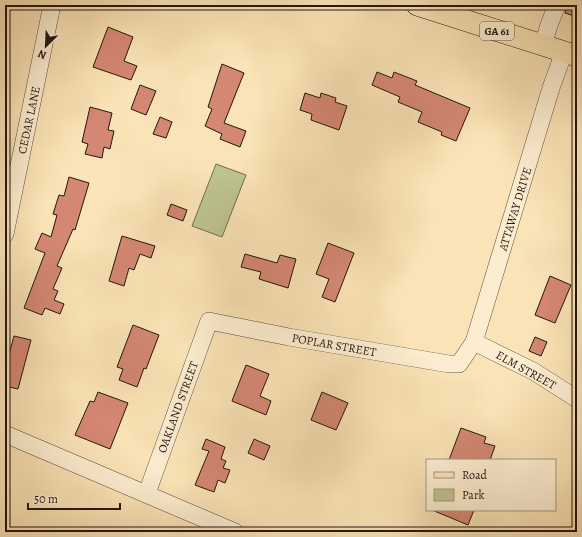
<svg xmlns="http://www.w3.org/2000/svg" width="582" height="537" font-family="Alegreya,serif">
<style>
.green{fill:#bec48e;stroke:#706d4e}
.building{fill:#d48772;stroke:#23160f}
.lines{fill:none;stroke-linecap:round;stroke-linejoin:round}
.minor-casing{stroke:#594939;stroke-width:18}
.major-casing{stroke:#23160f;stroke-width:22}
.minor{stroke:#fcedd0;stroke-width:17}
.major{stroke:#fae3b6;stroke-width:21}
.labels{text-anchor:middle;stroke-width:3;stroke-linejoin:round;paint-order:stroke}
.shield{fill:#fcedd0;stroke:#645649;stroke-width:1}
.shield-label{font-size:11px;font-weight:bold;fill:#23160f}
.street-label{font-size:12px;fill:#23160f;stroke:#fcedd0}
</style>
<rect width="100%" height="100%" fill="#fae3b6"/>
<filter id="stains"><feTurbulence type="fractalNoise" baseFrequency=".005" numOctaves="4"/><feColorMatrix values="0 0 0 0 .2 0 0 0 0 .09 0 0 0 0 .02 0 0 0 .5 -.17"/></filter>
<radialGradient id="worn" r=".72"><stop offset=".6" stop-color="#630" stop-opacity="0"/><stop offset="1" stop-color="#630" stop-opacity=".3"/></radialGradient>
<polygon class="green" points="216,164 246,175 222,237 192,226"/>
<g class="building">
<polygon points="567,5 577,5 577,17 565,13"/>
<polygon points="108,27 133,37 124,61 137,66 131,80 93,67"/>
<polygon points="222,64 244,73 224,123 246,131 240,147 220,139 222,134 205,126 212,109 208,107"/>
<polygon points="377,72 392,78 394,72 417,81 415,85 470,108 456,141 441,135 442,132 418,122 422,112 398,102 400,97 372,85"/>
<polygon points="140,85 156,91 146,115 131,109"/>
<polygon points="305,93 320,98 321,93 336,98 335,102 347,106 339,130 311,120 312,114 300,110"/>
<polygon points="90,107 112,113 108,130 114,131 110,149 104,147 102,158 85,154 88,144 82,142"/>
<polygon points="160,117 172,122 166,138 153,134"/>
<polygon points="69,177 89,183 75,230 73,229 57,266 62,268 53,289 58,291 54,300 64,304 60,314 45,308 42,315 24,308 45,253 35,249 42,233 51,237 57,215 53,214 59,195 64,196"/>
<polygon points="171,204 187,210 183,221 167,215"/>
<polygon points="122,236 155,246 151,258 140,254 134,270 129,268 124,286 109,281"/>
<polygon points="328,243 354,253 335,302 322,297 329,279 316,274"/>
<polygon points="245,254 277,263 280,255 296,259 288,288 259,279 261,272 241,267"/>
<polygon points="550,276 571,285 555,323 535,315"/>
<polygon points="133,325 159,335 146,369 144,368 137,387 119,380 123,369 117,367"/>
<polygon points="14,336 31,340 18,389 5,386 5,369"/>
<polygon points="535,337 547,342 541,356 529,351"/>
<polygon points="246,365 269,374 260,396 271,401 266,415 232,401"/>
<polygon points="98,392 128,403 110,449 75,435 90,401 94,402"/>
<polygon points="322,392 348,403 336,430 311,420"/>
<polygon points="461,428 486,437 484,443 495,446 490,460 449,460"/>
<polygon points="206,439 225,447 221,459 226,461 223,468 230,470 225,483 218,480 214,492 195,485 209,451 202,449"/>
<polygon points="254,439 270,446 264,460 248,453"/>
<polygon points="432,510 474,510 468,525"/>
</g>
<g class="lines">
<defs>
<g id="minor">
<polyline points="543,45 549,25 557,5"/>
<polyline points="5,234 52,5"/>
<polyline points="474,342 533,371 577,399"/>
<polyline points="5,434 235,532"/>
<polyline points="147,493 209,321 289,337 449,364 459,364 474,342 551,88 564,52"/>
</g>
<polyline id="major" points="417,5 577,56"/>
</defs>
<use href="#minor" class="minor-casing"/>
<use href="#major" class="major-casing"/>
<use href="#minor" class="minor"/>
<use href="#major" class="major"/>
</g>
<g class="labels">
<rect class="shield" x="480" y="22" width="34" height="18" rx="3"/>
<g class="shield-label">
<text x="497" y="35">GA 61</text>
</g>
<g class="street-label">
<text transform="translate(29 120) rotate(-78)" y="4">CEDAR LANE</text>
<text transform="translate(515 209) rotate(-73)" y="4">ATTAWAY DRIVE</text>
<text transform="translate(334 345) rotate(10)" y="4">POPLAR STREET</text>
<text transform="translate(526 370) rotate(29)" y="4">ELM STREET</text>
<text transform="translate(178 407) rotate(-70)" y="4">OAKLAND STREET</text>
</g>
</g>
<rect width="582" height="537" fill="none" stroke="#fae3b6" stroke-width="20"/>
<rect x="6" y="6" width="570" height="525" fill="none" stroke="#23160f" stroke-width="2"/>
<rect x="10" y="10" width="562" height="517" fill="none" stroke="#23160f"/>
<rect x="426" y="459" width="130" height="52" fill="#fcedd0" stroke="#a59783"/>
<rect x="434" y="472" width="20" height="6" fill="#fae3b6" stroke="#a59783"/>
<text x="462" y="479" font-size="12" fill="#23160f">Road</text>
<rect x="434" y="489" width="20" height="12" fill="#bec48e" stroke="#a59783"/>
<text x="462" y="499" font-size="12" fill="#23160f">Park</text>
<g transform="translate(46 46) rotate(204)" stroke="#fcedd0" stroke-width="3" paint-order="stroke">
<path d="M0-3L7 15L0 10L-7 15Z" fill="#23160f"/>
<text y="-6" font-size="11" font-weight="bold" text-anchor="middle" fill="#23160f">N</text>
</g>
<path d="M28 503v6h92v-6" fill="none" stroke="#23160f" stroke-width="2"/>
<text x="34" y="503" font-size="12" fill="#23160f" stroke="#fcedd0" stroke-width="3" paint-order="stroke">50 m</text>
<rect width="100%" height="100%" filter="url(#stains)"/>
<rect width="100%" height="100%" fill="url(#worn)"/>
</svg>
